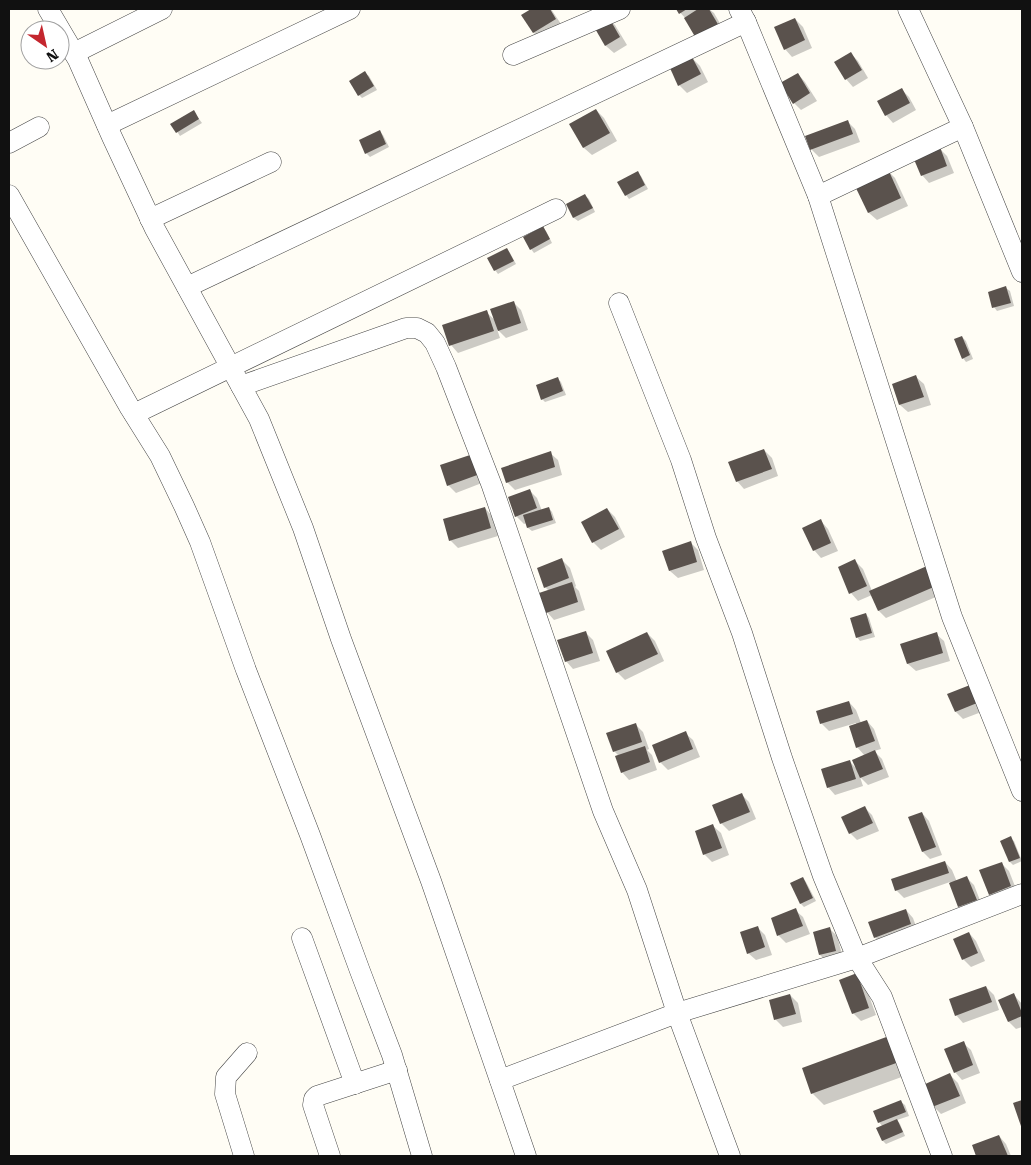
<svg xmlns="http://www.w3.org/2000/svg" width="1031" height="1165" font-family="'Roboto Serif',serif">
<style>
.shadow{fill:#0003}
.building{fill:#5a524d}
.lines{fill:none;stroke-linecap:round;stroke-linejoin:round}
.minor-casing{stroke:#444;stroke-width:21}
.minor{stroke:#fff;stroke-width:20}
</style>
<rect width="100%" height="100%" fill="#fffdf5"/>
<g class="shadow">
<polygon points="530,9 551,9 563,27 542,40 534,33 523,15 531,10"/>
<polygon points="677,9 709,9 714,13 726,34 686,19"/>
<polygon points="608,18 615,25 627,45 614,53 606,46 594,26"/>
<polygon points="795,19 803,27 812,48 792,57 785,49"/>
<polygon points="851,54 858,61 868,78 853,87 846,79"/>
<polygon points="692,58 700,66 708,82 687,93 679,85"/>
<polygon points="365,73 369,76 377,90 362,98 359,95"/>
<polygon points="798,74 805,82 817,101 801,110 794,103"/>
<polygon points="902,90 909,97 916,110 893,123 886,115"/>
<polygon points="596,110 604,118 617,141 592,155 584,148 571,125"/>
<polygon points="193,111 202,123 180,136 172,124"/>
<polygon points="847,121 855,129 860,142 819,157 812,150 807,137"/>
<polygon points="380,132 383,135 389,147 370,157 366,153"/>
<polygon points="939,148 947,156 954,173 929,183 922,175"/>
<polygon points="887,170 895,178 908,206 877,220 869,213 856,184"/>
<polygon points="637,173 641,176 648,189 629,199 626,195"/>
<polygon points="585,196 589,199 595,212 578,221 574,218 568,205"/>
<polygon points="543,228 546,231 552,243 534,253 531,249"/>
<polygon points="507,249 510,253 516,264 498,274 495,270"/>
<polygon points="1006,288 1010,291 1014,306 997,311 994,307"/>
<polygon points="513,302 521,310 528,330 506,338 497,329 500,338 458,353 451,345 486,312 496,321"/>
<polygon points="962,337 966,341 973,359 966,362 963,358"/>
<polygon points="916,377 924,384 931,405 908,412 900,405 893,385"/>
<polygon points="558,379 561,382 566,395 545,402 542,399"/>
<polygon points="764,450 772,458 778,476 744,489 737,481"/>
<polygon points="550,453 558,460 562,475 515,490 507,482"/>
<polygon points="473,455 487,481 456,493 448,485"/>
<polygon points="529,490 537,498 542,511 549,508 552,512 556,523 532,531 528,528 527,523 524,524 516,516"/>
<polygon points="485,508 492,516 498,536 458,548 450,540"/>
<polygon points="607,509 615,517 625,537 601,550 593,542 583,522"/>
<polygon points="821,521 828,529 838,551 821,558 814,550"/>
<polygon points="691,543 698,550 704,570 678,578 670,571"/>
<polygon points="562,560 570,568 576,586 575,587 579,591 585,610 554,620 547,612 549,591 545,587"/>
<polygon points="855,561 863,569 872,591 935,575 943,594 886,618 879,611 872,595 858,601 851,593"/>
<polygon points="866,614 869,618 875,637 860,641 857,637"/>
<polygon points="585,632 593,640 600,661 573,669 566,661"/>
<polygon points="647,633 655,641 664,661 625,680 617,672 608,652"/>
<polygon points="936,634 944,641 950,661 916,671 908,664 902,645"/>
<polygon points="970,687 984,711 963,719 956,712"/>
<polygon points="849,702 856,710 861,723 867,721 874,729 881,749 874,751 882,759 889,777 868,785 860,777 863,786 835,795 828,787 850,762 857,769 865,756 857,747 856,723 829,731 821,723"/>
<polygon points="636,725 643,732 649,749 647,750 652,755 657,770 629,780 622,772 619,756 614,751"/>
<polygon points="685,733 693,740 700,757 668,770 660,762"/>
<polygon points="741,794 749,802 756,819 729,831 721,823"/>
<polygon points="865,808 872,815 879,831 857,840 850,833"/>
<polygon points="922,813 929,821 942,855 930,859 923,852"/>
<polygon points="713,826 721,833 729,855 712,862 704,854"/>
<polygon points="1010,838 1014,841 1022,861 1013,865 1010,862 1001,842"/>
<polygon points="945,862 952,870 957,882 967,878 974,885 983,908 967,914 959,907 950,882 904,898 896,890"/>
<polygon points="1001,863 1009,871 1018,894 998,902 990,895"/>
<polygon points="803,878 806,882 816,901 804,907 801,904"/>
<polygon points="795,910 803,917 810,934 786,943 779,936 772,919"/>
<polygon points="906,910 913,918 918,932 882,945 875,937"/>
<polygon points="757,927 765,935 772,955 756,960 748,953"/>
<polygon points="830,929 837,936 843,958 827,962 820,955"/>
<polygon points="969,933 976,941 985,961 971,967 963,959"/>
<polygon points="856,975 864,982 876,1015 861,1021 853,1013"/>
<polygon points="986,987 994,995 999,1010 963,1023 956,1015"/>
<polygon points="790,995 798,1003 802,1022 783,1027 775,1019"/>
<polygon points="1014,995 1022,1004 1022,1027 1016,1029 1009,1022"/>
<polygon points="889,1038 910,1074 824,1105 812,1093"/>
<polygon points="963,1043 971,1050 980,1073 962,1080 955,1072"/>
<polygon points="950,1075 958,1083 966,1103 941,1114 934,1107"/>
<polygon points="901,1102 905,1105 909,1116 897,1120 900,1124 905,1136 886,1144 883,1141 878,1129 883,1127 879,1122"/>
<polygon points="999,1136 1006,1144 1011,1156 977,1156 973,1146"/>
</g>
<g class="building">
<polygon points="531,9 550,9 556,19 533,33 521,15"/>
<polygon points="676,9 687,9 679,14"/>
<polygon points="698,9 709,9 719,26 697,40 684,18"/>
<polygon points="608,16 620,37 605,46 593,25"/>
<polygon points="795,18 805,40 784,50 774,27"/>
<polygon points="851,52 862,70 845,80 834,62"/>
<polygon points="692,57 701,74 678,86 670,68"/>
<polygon points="365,71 374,86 358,96 349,81"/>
<polygon points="798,73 810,93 793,104 780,83"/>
<polygon points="902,88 910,103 885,116 877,101"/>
<polygon points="596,109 610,133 583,148 569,124"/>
<polygon points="194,110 199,119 176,133 170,124"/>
<polygon points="848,120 853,134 810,150 805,136"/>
<polygon points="380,130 386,144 365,154 359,140"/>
<polygon points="940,147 947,166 921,176 913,157"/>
<polygon points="888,169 901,198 868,213 854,184"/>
<polygon points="638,171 645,185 625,196 617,182"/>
<polygon points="585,194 593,208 573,218 566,204"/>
<polygon points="543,226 550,239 530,250 523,237"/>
<polygon points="507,248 514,261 494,271 487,258"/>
<polygon points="1006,286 1011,303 992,308 988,292"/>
<polygon points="514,301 521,323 498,331 490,309"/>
<polygon points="487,310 494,331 449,346 442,325"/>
<polygon points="962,336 970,355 962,359 954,339"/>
<polygon points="916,375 924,397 899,405 892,384"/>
<polygon points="558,377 563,391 541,400 536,385"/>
<polygon points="764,449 772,469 736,482 728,462"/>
<polygon points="551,451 555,467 506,483 501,468"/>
<polygon points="473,454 480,474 447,486 440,465"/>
<polygon points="530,489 537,508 515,517 508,497"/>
<polygon points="485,507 491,528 449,541 443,519"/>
<polygon points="549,507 553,520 527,528 523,515"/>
<polygon points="607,508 619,529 592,543 581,522"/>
<polygon points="821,519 831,543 813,551 802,528"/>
<polygon points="691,541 697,562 669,571 662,551"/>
<polygon points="562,558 569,578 544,588 537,568"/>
<polygon points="855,559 867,586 849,594 838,567"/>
<polygon points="927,566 936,586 878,611 869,591"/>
<polygon points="572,582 578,602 546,613 539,593"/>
<polygon points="866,613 872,633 856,638 850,618"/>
<polygon points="586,631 593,653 565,662 557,640"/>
<polygon points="647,632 658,654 616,673 606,651"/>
<polygon points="937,632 943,653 907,664 900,644"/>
<polygon points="970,685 977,703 955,712 947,694"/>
<polygon points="849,701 853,714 820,724 816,711"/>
<polygon points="867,720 875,741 856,748 849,726"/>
<polygon points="636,723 642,742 613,752 606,733"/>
<polygon points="686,731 693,749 659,763 652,745"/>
<polygon points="645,746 650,762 621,773 615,756"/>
<polygon points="875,750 883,769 860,778 852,760"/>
<polygon points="850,760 856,779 827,788 821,769"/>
<polygon points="742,793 750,812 720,824 712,805"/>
<polygon points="865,806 873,823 849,834 841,817"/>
<polygon points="922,812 936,847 922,852 908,817"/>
<polygon points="713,824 722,848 703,855 695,831"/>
<polygon points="1011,836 1020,858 1009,862 1000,841"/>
<polygon points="945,861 949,873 895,891 891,879"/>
<polygon points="1002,862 1011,886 989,895 979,870"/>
<polygon points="967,876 977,900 958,907 949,883"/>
<polygon points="803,877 813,898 800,904 790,883"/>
<polygon points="796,908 803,926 777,936 771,918"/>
<polygon points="906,909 911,924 874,938 868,922"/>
<polygon points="758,926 765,947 747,954 740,932"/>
<polygon points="830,927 836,951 819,955 813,932"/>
<polygon points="969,932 978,953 962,960 953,939"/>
<polygon points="857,973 869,1008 852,1014 839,980"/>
<polygon points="986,986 992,1002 955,1016 949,999"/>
<polygon points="1014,993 1022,1013 1022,1016 1008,1022 998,1000"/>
<polygon points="790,994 796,1014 774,1020 769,1000"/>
<polygon points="889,1036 899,1062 811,1094 802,1068"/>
<polygon points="964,1041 973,1065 954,1073 944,1049"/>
<polygon points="950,1073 960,1096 932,1107 923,1085"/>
<polygon points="901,1100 906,1112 878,1123 873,1111"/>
<polygon points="1022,1100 1022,1129 1013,1103"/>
<polygon points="897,1119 903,1132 882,1141 876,1128"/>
<polygon points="999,1135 1008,1156 976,1156 972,1145"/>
</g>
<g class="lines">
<defs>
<g id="minor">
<polyline points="48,9 78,60 112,137 155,229 259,419 303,528 341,639 431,881 526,1156"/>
<polyline points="908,9 963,127 1022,272"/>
<polyline points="746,22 818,196 952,617 1022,791"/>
<polyline points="74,53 162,9"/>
<polyline points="513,55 620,9"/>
<polyline points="107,125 350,9"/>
<polyline points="9,143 39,127"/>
<polyline points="9,195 130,408 160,456 184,506 200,542 246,670 310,835 360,971 392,1055 422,1156"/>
<polyline points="818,196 963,127"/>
<polyline points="150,219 271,162"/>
<polyline points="187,287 746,22 739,9"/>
<polyline points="619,303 681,460 706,538 742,633 782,758 823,876 857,958 882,997 942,1156"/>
<polyline points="241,386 406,328 417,328 427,333 435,343 446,367 492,486 603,811 637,890 677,1013 730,1156"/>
<polyline points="134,414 556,209"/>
<polyline points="302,938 355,1084"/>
<polyline points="500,1080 677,1013 857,958 1022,894"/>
<polyline points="244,1156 225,1094 226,1077 247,1053"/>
<polyline points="330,1156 313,1105 314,1099 317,1096 397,1070"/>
</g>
</defs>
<use href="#minor" class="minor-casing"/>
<use href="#minor" class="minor"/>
</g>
<rect width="1031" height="1165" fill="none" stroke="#111111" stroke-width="20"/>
<g transform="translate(45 45) rotate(146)"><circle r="24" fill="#ffffff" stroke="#a0a0a0"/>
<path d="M0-4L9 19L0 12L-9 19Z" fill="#c4262e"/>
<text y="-8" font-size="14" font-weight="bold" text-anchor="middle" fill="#111111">N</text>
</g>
</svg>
